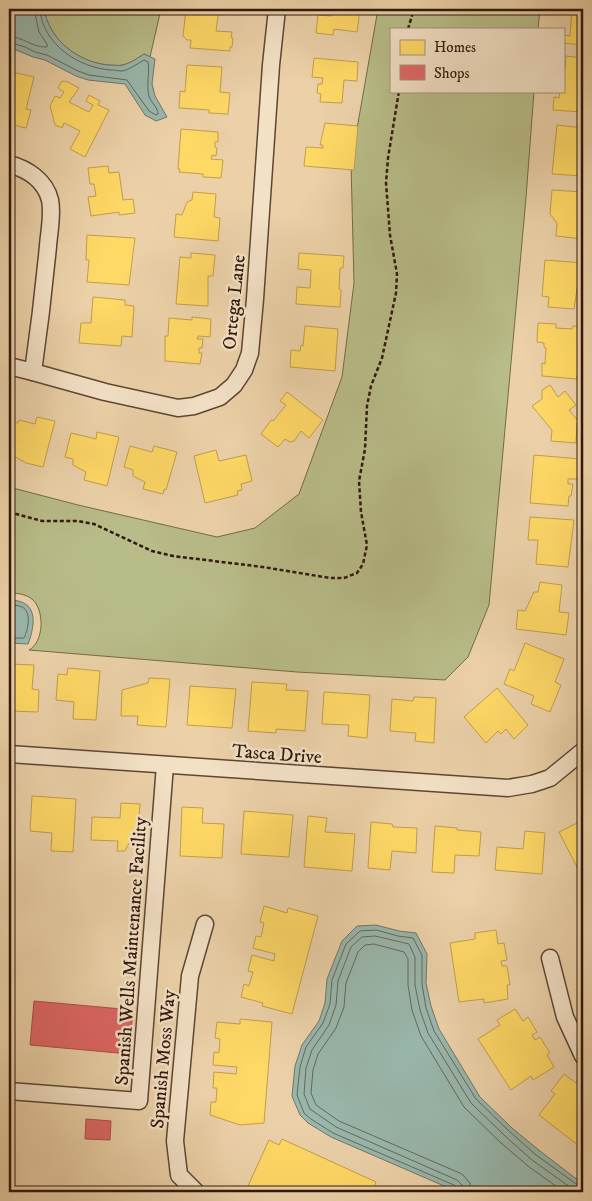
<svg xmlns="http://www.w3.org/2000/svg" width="592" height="1201" font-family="'IM FELL DW Pica',serif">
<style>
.green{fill:#b8bc88;stroke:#746a4a}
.water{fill:#99b7ac;stroke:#6f776c}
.homes{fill:#ffd966;stroke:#c19f4b}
.shops{fill:#e06666;stroke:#ab4f4b}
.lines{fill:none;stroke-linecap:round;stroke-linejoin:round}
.shore{stroke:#64685c;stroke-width:1}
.minor-casing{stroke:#5e4634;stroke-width:19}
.path{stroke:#2f180d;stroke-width:2.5;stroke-dasharray:4 2.5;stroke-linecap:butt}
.minor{stroke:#f3e1c6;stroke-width:16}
.labels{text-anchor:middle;stroke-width:5;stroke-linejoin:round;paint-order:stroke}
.street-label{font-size:19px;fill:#2f180d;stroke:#f3e1c6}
</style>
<rect width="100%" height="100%" fill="#ecd1a8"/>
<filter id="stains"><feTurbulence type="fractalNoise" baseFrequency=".004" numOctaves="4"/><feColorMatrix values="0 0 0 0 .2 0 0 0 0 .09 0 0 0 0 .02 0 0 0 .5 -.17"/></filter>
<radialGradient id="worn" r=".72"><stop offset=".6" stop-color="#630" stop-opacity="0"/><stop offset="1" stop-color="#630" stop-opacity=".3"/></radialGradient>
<g class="green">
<path d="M 44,9 L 161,9 L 150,57 L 144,54 C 138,58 131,63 123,65 C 119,66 113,65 108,65 C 77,62 49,39 44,9 Z"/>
<path d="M 378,9 L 540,9 L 538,29 L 391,29 L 391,91 L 534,91 L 526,198 L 489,605 L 468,657 L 445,680 L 297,672 L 29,650 C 44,642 45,610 32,599 C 25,594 17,593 9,593 L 9,487 L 78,505 L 217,537 L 255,528 L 299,494 L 342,377 L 354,283 L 351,163 Z"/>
</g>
<g class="water">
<path d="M 9,9 L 44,9 C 49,39 77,62 108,65 C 113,65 119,66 123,65 C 131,63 138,58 144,54 L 155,59 L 152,84 L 155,96 L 167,117 L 156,121 L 145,115 L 125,84 L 88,80 L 76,76 L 45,60 L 33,57 L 9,47 Z"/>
<path d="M 9,600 C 38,600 36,623 28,644 L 9,643 Z"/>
<polygon points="376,925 399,931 416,933 427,954 426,983 431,1006 439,1029 480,1097 512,1128 540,1151 583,1184 583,1192 458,1192 331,1137 308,1123 300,1115 292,1096 295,1066 302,1045 319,1021 325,1003 327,979 342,941 357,926"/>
</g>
<g class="homes">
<polygon points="186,9 219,9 216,31 232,32 231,38 233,38 232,47 230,47 230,51 190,48 191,40 187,40 183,36"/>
<polygon points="332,9 360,9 357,32 334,29 333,35 316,33 318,15 331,16"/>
<polygon points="572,9 583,9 583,45 563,43 564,35 570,36"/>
<polygon points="566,56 583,58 583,112 553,110 554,97 559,98 560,91 563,91 563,68 565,68"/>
<polygon points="314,58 358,62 357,81 344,80 342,103 320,102 321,94 317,93 318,84 322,84 323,78 312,77"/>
<polygon points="187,65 222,67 220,92 230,93 228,114 209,113 209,110 179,108 180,91 185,92"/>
<polygon points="12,72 34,77 26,109 31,110 26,128 9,124 9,83"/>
<polygon points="62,81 65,82 66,81 79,88 69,102 89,112 93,105 86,101 89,95 100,101 98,105 109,110 85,157 70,149 80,131 64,123 62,128 55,125 50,106 55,96 60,98 64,92 58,88"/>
<polygon points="325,123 358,126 354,170 304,166 306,147 323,148 323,145 320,145"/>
<polygon points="557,125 583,128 583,176 552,174"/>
<polygon points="181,129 218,132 218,142 215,142 215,147 217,148 216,156 212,155 211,159 223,160 221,178 203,177 203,174 179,172 180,169 178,169"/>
<polygon points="108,166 109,173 119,172 123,200 133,199 135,213 119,215 119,212 91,216 88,197 96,196 94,184 90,184 88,168"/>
<polygon points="552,190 583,192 583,239 556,236 557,223 550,214"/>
<polygon points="193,192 216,194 214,217 220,218 218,241 174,237 176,214 182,215 187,202 192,200"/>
<polygon points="87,235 135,238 129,285 87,282 89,260 86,260"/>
<polygon points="191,253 215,255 213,276 208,276 208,306 176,304 180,257 191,258"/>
<polygon points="299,253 344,256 343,268 340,268 339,289 341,290 340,307 296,304 297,287 310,288 311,270 298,269"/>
<polygon points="545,260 583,263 583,283 578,283 574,309 548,307 549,297 542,296"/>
<polygon points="93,297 125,300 125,305 134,306 132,337 122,336 121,346 79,343 81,323 91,323"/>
<polygon points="192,317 211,319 210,337 198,336 197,339 203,339 202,348 199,348 199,353 202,353 200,364 165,361 165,336 168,336 169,318 192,320"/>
<polygon points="538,323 556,324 556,328 572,329 573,326 583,327 583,377 577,376 577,379 542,376 542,363 545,364 546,348 544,347 544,343 537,342"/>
<polygon points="305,326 338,329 335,371 290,367 291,350 300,351 301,345 303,346"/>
<polygon points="550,385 558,397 565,391 576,405 569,410 579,422 577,423 576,443 551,441 552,430 532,406 542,399 542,390"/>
<polygon points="287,392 323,420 309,438 301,431 294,441 290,442 285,439 278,447 261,434 271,420 273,421 286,405 280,401"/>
<polygon points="37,417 55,421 43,467 26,463 12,455 12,446 9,446 9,421 18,423 19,420 35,424"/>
<polygon points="97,432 119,437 107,486 84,480 86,472 73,465 73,459 65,457 71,433 96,439"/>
<polygon points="130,446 152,452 154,446 177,452 166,490 164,489 163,494 143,489 145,482 133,476 133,470 124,467"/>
<polygon points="216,450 219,461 246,455 252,481 241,484 242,490 237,491 238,495 205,503 194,456"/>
<polygon points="534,455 580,459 579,479 568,479 568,484 573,484 571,496 569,496 568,506 530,503"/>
<polygon points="530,517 574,520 568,567 536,564 538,540 528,540"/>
<polygon points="540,582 562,585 559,612 569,613 566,635 516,629 518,610 525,611 534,592 538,592"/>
<polygon points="525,643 564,659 555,682 561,685 550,712 531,704 534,696 504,684 510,669 514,671"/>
<polygon points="9,664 34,665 32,689 39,690 38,712 9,711"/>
<polygon points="68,668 100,671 96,720 73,719 74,702 56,700 58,674 67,675"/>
<polygon points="149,678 170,679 166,727 137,725 138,716 121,716 122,690 148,683"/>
<polygon points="252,682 287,684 286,690 308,691 305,731 276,729 276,733 248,731"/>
<polygon points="190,686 236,689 232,728 187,725"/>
<polygon points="497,688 528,725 514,739 506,729 501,734 498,731 486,743 464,717"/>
<polygon points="324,692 370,695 367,738 348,736 349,725 322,724"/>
<polygon points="414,697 436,698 434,743 415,741 416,733 390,731 392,699 413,701"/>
<polygon points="32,796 76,799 73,852 51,851 52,833 30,831"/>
<polygon points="9,800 12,801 11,821 9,821"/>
<polygon points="121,803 140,804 137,843 129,843 125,851 117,851 118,841 91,840 92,817 120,818"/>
<polygon points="182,807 203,808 202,823 224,824 222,858 180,856"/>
<polygon points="244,811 293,815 289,857 241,854"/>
<polygon points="308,816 327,818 325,832 355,834 352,871 304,867"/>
<polygon points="583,820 583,868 579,871 559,832"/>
<polygon points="371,822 392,824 393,827 417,828 416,853 392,851 390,870 368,868"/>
<polygon points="435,826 457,828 457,830 481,832 479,856 455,855 454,873 432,872"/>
<polygon points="525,831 545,833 542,874 495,870 497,847 523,849"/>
<polygon points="264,906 287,913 288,908 318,916 292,1014 262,1006 263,1003 241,997 244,984 249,986 253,972 248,971 252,955 274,961 275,954 253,948 256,936 261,937 264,923 260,922"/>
<polygon points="496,930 498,944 504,943 507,960 501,961 502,966 507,966 510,985 507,985 508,999 484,1003 484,999 459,1002 450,943 475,939 475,933"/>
<polygon points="515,1009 523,1021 528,1017 537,1032 532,1035 535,1040 540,1037 550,1053 547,1055 554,1067 533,1080 531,1076 511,1090 478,1039 500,1025 497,1020"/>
<polygon points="240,1019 272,1022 264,1123 240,1125 210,1115 211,1102 216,1102 217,1088 213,1088 214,1072 236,1074 237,1067 213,1065 214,1052 219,1053 220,1039 215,1038 217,1022 240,1024"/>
<polygon points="564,1074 576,1083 579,1078 583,1081 583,1149 539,1115 555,1094 551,1091"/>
<polygon points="282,1139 376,1182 374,1188 384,1192 266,1192 258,1189 256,1192 247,1188 269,1140 279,1145"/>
</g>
<g class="shops">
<polygon points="34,1001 133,1010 129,1054 30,1045"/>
<polygon points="86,1119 111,1121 110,1140 85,1139"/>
</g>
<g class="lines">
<g class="shore">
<path d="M 9,36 C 22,37 34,48 47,47 L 47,44 L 39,32 L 34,9"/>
<path d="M 9,42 L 25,47 L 35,52 L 47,55 L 78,71 L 89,75 L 127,80 L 149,111 L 156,115 L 158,114 C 158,107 151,103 149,96 C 146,84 150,73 148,62 L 144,60 C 137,64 130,69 123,71 C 119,71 114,70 111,70 C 79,68 42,44 40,9"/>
<path d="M 9,605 C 13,605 18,605 22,607 C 32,612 28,630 24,638 L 9,638"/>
<polyline points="458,1192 457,1188 454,1185 333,1133 311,1119 304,1113 297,1095 300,1067 306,1047 323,1023 330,1004 332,980 346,944 360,931 376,930 398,936 413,938 422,955 422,984 426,1008 434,1031 476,1099 509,1131 536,1155 579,1186 583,1187"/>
<polyline points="464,1192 462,1185 457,1180 336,1127 310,1109 304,1094 306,1068 312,1050 329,1025 336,1005 338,981 351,947 362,937 375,936 409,944 415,957 415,985 420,1010 428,1033 471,1103 505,1136 532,1160 577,1192"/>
<polyline points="471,1192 470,1183 462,1174 339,1121 316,1105 311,1093 313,1070 318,1054 336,1028 344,1007 346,983 358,952 365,945 374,944 404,952 408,959 408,985 412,1010 421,1036 464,1107 500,1142 528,1166 564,1192"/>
</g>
<defs>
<g id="minor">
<path d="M 9,164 C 27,169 45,180 50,200 C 53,214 49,232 48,246 C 44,288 39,330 33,372 L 9,366"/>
<polyline points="33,372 105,392 178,408 194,406 220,397 234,385 244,370 250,353 255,299 271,65 277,9"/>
<polyline points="9,754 508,788 532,784 550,778 583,751"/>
<polyline points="550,958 565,1017 583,1056"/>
<polyline points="9,1091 139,1101 165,765"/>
<polyline points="196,1192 179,1175 175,1141 190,976 205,924"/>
</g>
</defs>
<use href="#minor" class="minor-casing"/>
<g class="path">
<polyline points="408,29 414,9"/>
<polyline points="9,512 42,521 78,521 94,524 152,551 173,556 263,567 330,578 344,578 357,573 363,564 367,545 361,512 359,481 365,449 367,406 371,386 382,358 396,293 397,274 390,235 386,183 388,158 399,91"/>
</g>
<use href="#minor" class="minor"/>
</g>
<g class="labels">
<g class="street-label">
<text transform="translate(233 302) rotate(-84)" y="7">Ortega Lane</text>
<text transform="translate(277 753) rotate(4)" y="7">Tasca Drive</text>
<text transform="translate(130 951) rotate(-86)" y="7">Spanish Wells Maintenance Facility</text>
<text transform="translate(162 1059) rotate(-85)" y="7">Spanish Moss Way</text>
</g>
</g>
<rect width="592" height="1201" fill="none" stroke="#ecd1a8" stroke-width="30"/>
<rect x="10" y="10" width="572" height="1181" fill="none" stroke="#2f180d" stroke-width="2.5"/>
<rect x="15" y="15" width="562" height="1171" fill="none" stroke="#2f180d"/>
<rect x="390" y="28" width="175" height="65" fill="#f3e1c6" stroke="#a5917c"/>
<rect x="400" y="40" width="25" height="15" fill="#ffd966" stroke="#a5917c"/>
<text x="434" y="52" font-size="15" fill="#2f180d">Homes</text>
<rect x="400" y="65" width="25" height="15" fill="#e06666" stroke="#a5917c"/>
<text x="434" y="78" font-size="15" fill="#2f180d">Shops</text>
<rect width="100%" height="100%" filter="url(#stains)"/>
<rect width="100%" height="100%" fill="url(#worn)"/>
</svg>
